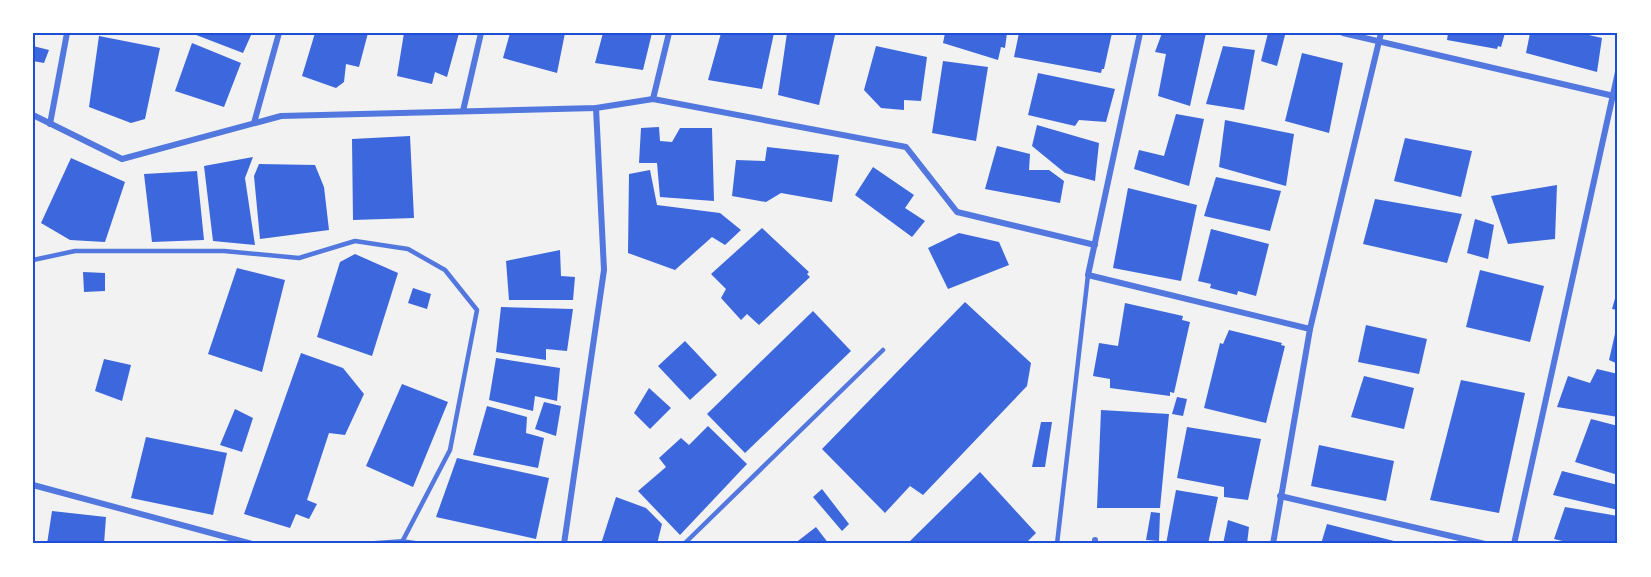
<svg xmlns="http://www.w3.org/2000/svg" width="1651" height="577" font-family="Poppins,sans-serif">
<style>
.building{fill:#3d67dc}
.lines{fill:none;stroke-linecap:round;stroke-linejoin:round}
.service{stroke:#5277de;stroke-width:4.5}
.minor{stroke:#5277de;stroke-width:6}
.neatline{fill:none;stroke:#1d4ed8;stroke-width:2}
</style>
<rect width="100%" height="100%" fill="#f2f2f2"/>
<g class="building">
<polygon points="191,33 252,33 243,53"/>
<polygon points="315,33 368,33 359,67 346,64 344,82 336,88 302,76"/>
<polygon points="404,33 459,33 447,77 435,72 432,84 397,76"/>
<polygon points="510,33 565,33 557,73 503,58"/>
<polygon points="603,33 652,33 643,70 595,63"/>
<polygon points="721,33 774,33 762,89 708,80"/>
<polygon points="787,33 835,35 819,105 778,95"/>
<polygon points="945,33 1007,33 1005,48 1001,47 998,60 943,43"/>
<polygon points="1019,33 1112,33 1104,69 1102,69 1101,73 1014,57"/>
<polygon points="1162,33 1206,33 1190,106 1158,96 1166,54 1155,52"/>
<polygon points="1268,33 1285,35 1277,66 1261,61"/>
<polygon points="1448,33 1505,33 1501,47 1498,46 1497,49 1447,40"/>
<polygon points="1530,33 1580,33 1602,38 1597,72 1526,53"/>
<polygon points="99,36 160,48 145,119 131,123 89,107"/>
<polygon points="192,43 241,63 224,107 175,91"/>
<polygon points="33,46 49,50 44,63 33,61"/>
<polygon points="876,46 927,57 921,101 904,100 904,110 881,108 864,90"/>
<polygon points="1223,46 1255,50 1244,110 1206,104"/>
<polygon points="1302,53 1343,63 1329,133 1285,121"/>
<polygon points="943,61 988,67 976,141 932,133"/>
<polygon points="1038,73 1115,89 1106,122 1079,120 1075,126 1028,115"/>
<polygon points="1176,114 1204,119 1189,186 1134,169 1139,150 1164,156"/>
<polygon points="1225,120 1294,134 1286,186 1219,167"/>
<polygon points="1037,125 1099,143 1095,181 1065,173 1032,146"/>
<polygon points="659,127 660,141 672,142 680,128 712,128 714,201 660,197 657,163 639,163 641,128"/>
<polygon points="410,136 414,218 353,220 352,139"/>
<polygon points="1405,138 1472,151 1461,197 1394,181"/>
<polygon points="997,146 1030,154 1029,170 1049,170 1064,181 1060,203 985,189"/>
<polygon points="767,147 839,155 832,202 781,193 766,202 732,196 736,160 765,161"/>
<polygon points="253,157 245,178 255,245 213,241 204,166"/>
<polygon points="71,158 125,182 105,242 70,240 41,223"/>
<polygon points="259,164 315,165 324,187 329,230 260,239 254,176"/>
<polygon points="873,167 914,195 905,208 925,221 912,237 855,195"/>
<polygon points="650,170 657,205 720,213 741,230 725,245 712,237 675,270 628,253 629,174"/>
<polygon points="197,171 204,240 152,242 144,174"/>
<polygon points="1216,177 1281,191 1270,231 1204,216"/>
<polygon points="1557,185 1555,239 1508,244 1491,196"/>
<polygon points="1128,188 1197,205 1181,281 1113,268"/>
<polygon points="1375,199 1462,214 1447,263 1363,244"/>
<polygon points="1475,219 1494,225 1488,259 1467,253"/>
<polygon points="762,228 809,272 807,274 810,277 759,325 747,314 741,320 721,298 726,289 711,274"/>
<polygon points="1211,229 1269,244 1256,296 1238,291 1237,295 1210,288 1211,284 1198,281"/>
<polygon points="959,233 999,242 1009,265 948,289 928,248"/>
<polygon points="560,250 561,276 575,277 573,300 509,300 506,261"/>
<polygon points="355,254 398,273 372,356 317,337 340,262"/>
<polygon points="237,268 285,280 262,372 208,354"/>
<polygon points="1480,270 1544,286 1530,342 1466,327"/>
<polygon points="83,272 105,273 105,291 84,292"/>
<polygon points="413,288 431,294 427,309 408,303"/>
<polygon points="1618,288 1618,310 1612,309"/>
<polygon points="965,302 1031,363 1027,386 923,495 910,486 885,513 822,449"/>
<polygon points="1125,303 1183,316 1182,320 1190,322 1174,393 1170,392 1170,396 1110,388 1110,379 1093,376 1099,343 1118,346"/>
<polygon points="501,307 573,309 567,351 546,349 546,360 496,352"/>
<polygon points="813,311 851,351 745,453 707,414"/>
<polygon points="1366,325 1427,339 1419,374 1358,362"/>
<polygon points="1617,325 1618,325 1618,364 1609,360"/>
<polygon points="1229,330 1282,343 1281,345 1285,346 1266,423 1204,408 1220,343 1223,344"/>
<polygon points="685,341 717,375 690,400 658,366"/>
<polygon points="301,353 343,368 364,394 345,435 329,433 307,500 317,504 309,519 296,514 290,528 244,514"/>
<polygon points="496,358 560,368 557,401 535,396 533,411 489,400"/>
<polygon points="104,359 131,365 122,401 95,391"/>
<polygon points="1597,369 1618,374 1618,417 1557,407 1568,376 1590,383"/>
<polygon points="1364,376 1414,388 1404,429 1351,417"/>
<polygon points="1461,380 1525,393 1499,513 1430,500"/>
<polygon points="402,384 448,402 413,487 366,466"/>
<polygon points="649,388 671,408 650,429 634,413"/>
<polygon points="1177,397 1187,399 1183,416 1172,414"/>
<polygon points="544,402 561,406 556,436 535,429"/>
<polygon points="487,406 527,417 526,433 544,438 538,468 473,455"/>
<polygon points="235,409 253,418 242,452 220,445"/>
<polygon points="1101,410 1169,414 1160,508 1097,508"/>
<polygon points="1591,419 1618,426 1618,475 1575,462"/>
<polygon points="1041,422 1052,422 1045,467 1032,467"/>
<polygon points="708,426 747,464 680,535 638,491 666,467 659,458 681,438 689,445"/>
<polygon points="1187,427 1261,439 1248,500 1224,497 1224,487 1177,478"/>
<polygon points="146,437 227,453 213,515 131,498"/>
<polygon points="1319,445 1394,461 1386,501 1311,486"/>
<polygon points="457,458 549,478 536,539 436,517"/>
<polygon points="1562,471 1618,485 1618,510 1553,495"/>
<polygon points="980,472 1036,533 1025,544 907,544"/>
<polygon points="822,489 849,524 842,531 813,497"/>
<polygon points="1176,490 1218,497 1208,544 1166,544"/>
<polygon points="616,497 646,508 662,524 657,544 601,544"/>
<polygon points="1565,507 1618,516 1618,544 1575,544 1554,539"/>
<polygon points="52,511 106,517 104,544 47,544"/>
<polygon points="1151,512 1160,513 1159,541 1146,540"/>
<polygon points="1228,520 1249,527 1247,544 1223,544"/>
<polygon points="1327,524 1394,541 1393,544 1321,544"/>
<polygon points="816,527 829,544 794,544"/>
</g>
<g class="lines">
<g class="service">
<polyline points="33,260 75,251 224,251 299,258 355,241 408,249 445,270 477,310 450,450 402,542"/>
<polyline points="684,544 883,350"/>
<polyline points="1057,544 1088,275"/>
</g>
<g class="minor">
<polyline points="1140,33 1088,275 1310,329"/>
<polyline points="1343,33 1618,97"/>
<polyline points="653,99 669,33"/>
<polyline points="463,111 481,33"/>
<polyline points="33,115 122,159 281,116 596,108 653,99 906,147 957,212 1095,245"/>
<polyline points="254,123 279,33"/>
<polyline points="50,124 67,33"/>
<polyline points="33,485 252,544"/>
<polyline points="1280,496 1485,544"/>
<polyline points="374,544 402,542 416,544"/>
<polyline points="564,544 604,270 596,108"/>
<polyline points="1095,544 1095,540"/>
<polyline points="1273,544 1310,329 1381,33"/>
<polyline points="1514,544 1618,72"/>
</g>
</g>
<rect width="1651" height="577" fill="none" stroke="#ffffff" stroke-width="69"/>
<rect x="34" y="34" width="1582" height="508" class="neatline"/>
</svg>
